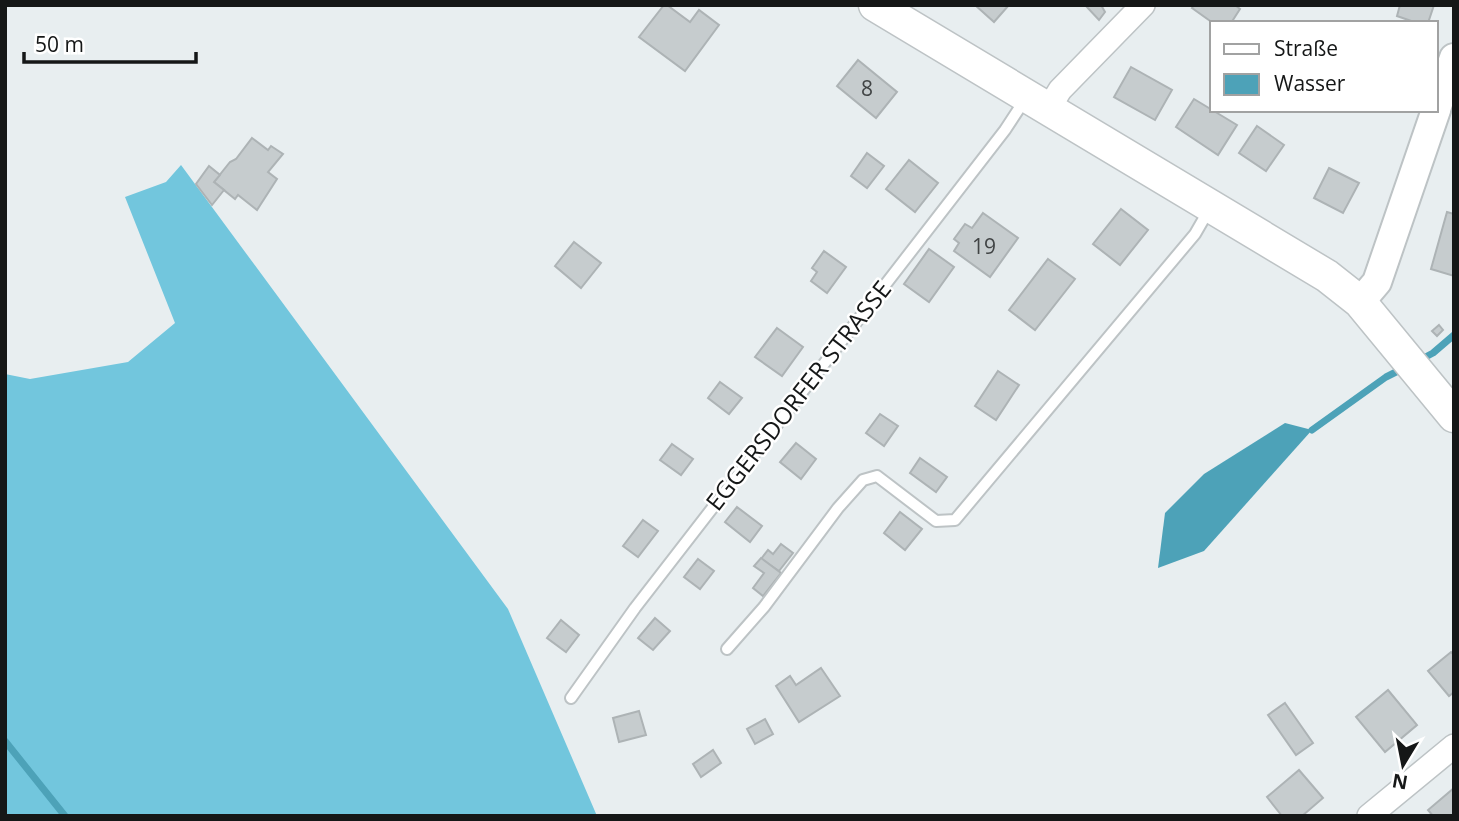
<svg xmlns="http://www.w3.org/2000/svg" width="1459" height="821" font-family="'Open Sans',sans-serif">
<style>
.forest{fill:#72c6dd}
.water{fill:#4da2b8}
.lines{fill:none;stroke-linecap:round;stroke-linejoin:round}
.stream{stroke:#4da2b8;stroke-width:7}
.building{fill:#c6ccce;stroke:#adb3b5;stroke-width:2}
.service-casing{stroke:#bdc3c5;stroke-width:14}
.minor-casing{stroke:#bdc3c5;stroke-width:26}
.tertiary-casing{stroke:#bdc3c5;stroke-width:32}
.secondary-casing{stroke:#bdc3c5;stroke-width:35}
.service{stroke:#fff;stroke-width:10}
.minor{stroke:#fff;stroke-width:23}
.tertiary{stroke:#fff;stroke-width:28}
.secondary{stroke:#fff;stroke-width:32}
.labels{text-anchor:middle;stroke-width:5;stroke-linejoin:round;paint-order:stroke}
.number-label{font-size:21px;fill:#414445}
.street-label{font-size:24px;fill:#151717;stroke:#fff}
</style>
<rect width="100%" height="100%" fill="#e8eef0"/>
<polygon class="forest" points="181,165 508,609 597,816 5,816 5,374 30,379 128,362 175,323 125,197 166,182"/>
<polygon class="water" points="1285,423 1312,430 1204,551 1158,568 1165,513 1204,474"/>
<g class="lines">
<g class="stream">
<polyline points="1418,361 1433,353 1454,335"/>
<polyline points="1312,430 1386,377 1404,368"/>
<polyline points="5,741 65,816"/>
</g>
</g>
<g class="building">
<polygon points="664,5 667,5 690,22 699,10 719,25 685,71 639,37"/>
<polygon points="975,5 1009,5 994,22"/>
<polygon points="1085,5 1101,5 1105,12 1099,20"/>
<polygon points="1194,5 1235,5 1240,9 1231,23 1213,23 1192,8"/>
<polygon points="1400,5 1434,5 1428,23 1417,23 1397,16"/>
<polygon points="858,60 897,92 876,118 837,86"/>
<polygon points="1131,67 1172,90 1155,120 1114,97"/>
<polygon points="1194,99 1237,125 1218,155 1176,127"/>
<polygon points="1257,126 1284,145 1266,171 1239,153"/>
<polygon points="252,138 268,150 271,146 283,154 268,172 277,179 257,210 238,195 235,199 214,182 230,162 236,159"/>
<polygon points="867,153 884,166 867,188 851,176"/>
<polygon points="909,160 938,183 915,212 886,189"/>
<polygon points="209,166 220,175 214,182 224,190 212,205 196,184"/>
<polygon points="1329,168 1359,183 1343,213 1314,198"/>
<polygon points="1121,209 1148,230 1120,265 1093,244"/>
<polygon points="1447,212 1454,214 1454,276 1431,269"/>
<polygon points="983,213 1018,238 990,277 954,251 959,243 954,239 965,224 972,228"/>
<polygon points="574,242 601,263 581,288 555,266"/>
<polygon points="929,249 954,267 929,302 904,284"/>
<polygon points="824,251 846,267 827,293 811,281 817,272 812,268"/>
<polygon points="1048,259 1075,279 1035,330 1009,310"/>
<polygon points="1439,325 1443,330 1437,336 1432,331"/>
<polygon points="777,328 803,347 782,376 755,357"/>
<polygon points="998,371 1019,385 996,420 975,406"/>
<polygon points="720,382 742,398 729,414 708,398"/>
<polygon points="880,414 898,426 884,446 866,433"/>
<polygon points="796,443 816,459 801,479 780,462"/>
<polygon points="672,444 693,459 681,475 660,460"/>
<polygon points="920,458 947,477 936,492 910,473"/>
<polygon points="737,507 762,526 750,542 725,522"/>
<polygon points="900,512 922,529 905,550 884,533"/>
<polygon points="643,520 658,531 638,557 623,546"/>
<polygon points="781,544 793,553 779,571 761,559 768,550 773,554"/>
<polygon points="761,558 781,573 763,596 753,588 764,573 754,566"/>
<polygon points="698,559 714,571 700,589 684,577"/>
<polygon points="655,618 670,631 653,650 638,638"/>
<polygon points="561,620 579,635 566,652 547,638"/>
<polygon points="1451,652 1454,655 1454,692 1449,696 1428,671"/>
<polygon points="821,668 840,696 799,722 776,686 790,676 796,685"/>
<polygon points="1388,690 1417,725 1385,752 1356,717"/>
<polygon points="1285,703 1313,743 1296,755 1268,715"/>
<polygon points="639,711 646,735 619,742 613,718"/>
<polygon points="765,719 773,734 755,744 747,729"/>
<polygon points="713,750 721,763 701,777 693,764"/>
<polygon points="1299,770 1323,798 1302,816 1282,816 1267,797"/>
<polygon points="1454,788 1454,816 1433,816 1428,810"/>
</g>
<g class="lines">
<defs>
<g id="service">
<polyline points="727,649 764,607 838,508 863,480 877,476 936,521 955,520 1195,234 1210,208"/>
<polyline points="571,698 635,608 1005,130 1026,98"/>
</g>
<g id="minor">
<polyline points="1049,108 1060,90 1143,5"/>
<polyline points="1369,816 1454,746"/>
</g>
<g id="tertiary">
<polyline points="1436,109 1454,58"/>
<polyline points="1360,302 1377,282 1436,110"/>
</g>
<polyline id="secondary" points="875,5 1327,276 1360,302 1454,416"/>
</defs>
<use href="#service" class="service-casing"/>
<use href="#minor" class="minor-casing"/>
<use href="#tertiary" class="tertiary-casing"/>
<use href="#secondary" class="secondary-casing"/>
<use href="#service" class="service"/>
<use href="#minor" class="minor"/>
<use href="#tertiary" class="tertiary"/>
<use href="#secondary" class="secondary"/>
</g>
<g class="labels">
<g class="number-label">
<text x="867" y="96">8</text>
<text x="984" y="254">19</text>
</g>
<g class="street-label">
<text transform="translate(799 396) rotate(-52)" y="8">EGGERSDORFER STRASSE</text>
</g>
</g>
<rect width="1459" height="821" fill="none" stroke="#151717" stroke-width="14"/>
<rect x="1210" y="21" width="228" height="91" fill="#ffffff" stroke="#a1a2a2" stroke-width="2"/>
<rect x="1224" y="44" width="35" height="10" fill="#ffffff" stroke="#a1a2a2" stroke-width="2"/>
<text x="1274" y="56" font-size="21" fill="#151717">Straße</text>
<rect x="1224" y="74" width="35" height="21" fill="#4da2b8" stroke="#a1a2a2" stroke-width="2"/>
<text x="1274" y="91" font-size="21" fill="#151717">Wasser</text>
<g transform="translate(1403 765) rotate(190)" stroke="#ffffff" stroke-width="5" paint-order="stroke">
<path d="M0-5L12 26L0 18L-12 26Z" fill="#151717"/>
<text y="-10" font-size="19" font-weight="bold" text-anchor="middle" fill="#151717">N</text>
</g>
<path d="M24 52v10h172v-10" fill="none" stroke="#151717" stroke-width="3.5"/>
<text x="35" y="52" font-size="21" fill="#151717" stroke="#ffffff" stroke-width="5" paint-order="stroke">50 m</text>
</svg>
